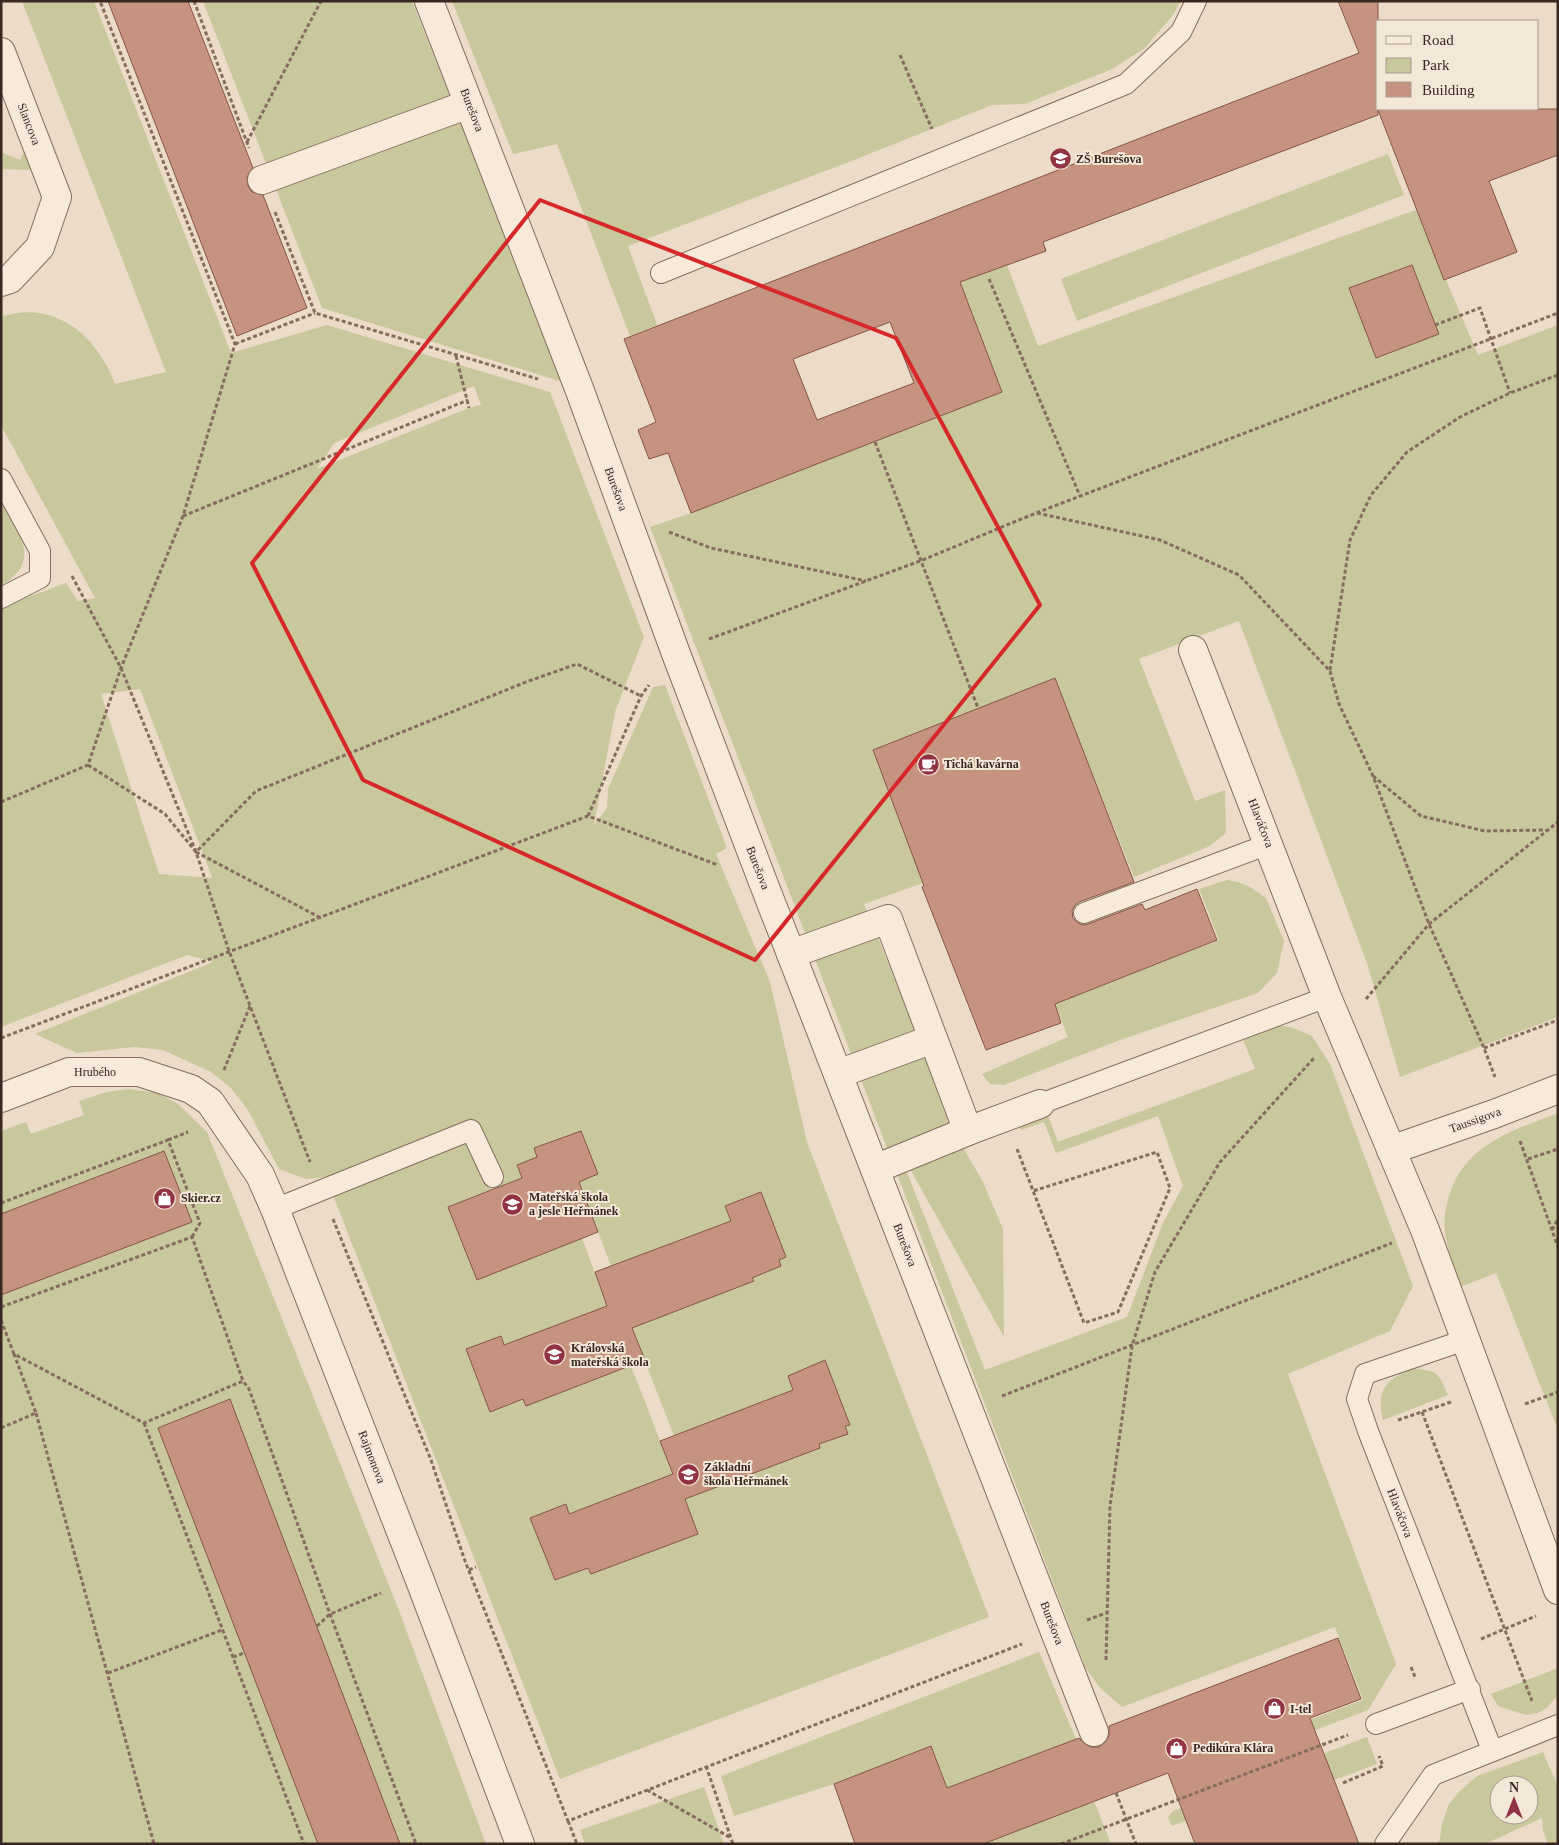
<svg xmlns="http://www.w3.org/2000/svg" width="1559" height="1845" font-family="Georgia,serif">
<style>
.green{fill:#c9c79c;fill-rule:evenodd}
.building{fill:#c79381;stroke:#845546;fill-rule:evenodd}
.lines{fill:none;stroke-linecap:round;stroke-linejoin:round}
.lane-casing{stroke:#866d5e;stroke-width:22}
.street-casing{stroke:#866d5e;stroke-width:30}
.path{stroke:#866d5e;stroke-width:3;stroke-dasharray:4 2.5;stroke-linecap:butt}
.lane{stroke:#f7eadb;stroke-width:20}
.street{stroke:#f7eadb;stroke-width:28}
.marked{fill:none;stroke:#d62828;stroke-width:4;stroke-linejoin:round}
.labels{text-anchor:middle;stroke-width:4;stroke-linejoin:round;paint-order:stroke}
.street-label{font-size:12px;fill:#382821;stroke:#f3e7d7}
.poi-label{font-size:12px;font-weight:bold;fill:#382821;stroke:#f3e7d7;text-anchor:start}
</style>
<rect width="100%" height="100%" fill="#ebdbc8"/>
<g class="green">
<path d="M 22,1 L 94,1 L 231,353 L 327,325 L 550,392 L 644,637 L 615,712 L 594,825 L 607,808 L 608,789 L 653,687 L 665,685 L 727,848 L 716,854 L 770,982 L 807,1142 L 989,1617 L 560,1779 L 326,1177 L 306,1179 L 279,1169 L 248,1110 L 230,1087 L 211,1072 L 163,1050 L 134,1047 L 77,1053 L 35,1034 L 213,962 L 187,955 L 1,1027 L 1,607 L 66,583 L 78,601 L 95,598 L 1,425 L 1,317 C 55,299 97,336 115,384 L 166,372 ZM 474,386 L 481,405 L 469,408 L 317,469 L 334,443 ZM 140,689 L 212,877 L 212,878 L 159,874 L 101,694 ZM 581,1131 L 579,1182 L 611,1266 L 731,1221 L 725,1206 L 761,1192 L 786,1257 L 779,1260 L 780,1267 L 755,1276 L 750,1271 L 753,1281 L 632,1328 L 674,1436 L 793,1390 L 788,1376 L 825,1360 L 850,1425 L 845,1426 L 847,1434 L 823,1443 L 816,1437 L 820,1448 L 685,1499 L 698,1534 L 591,1574 L 588,1568 L 555,1580 L 531,1518 L 566,1505 L 569,1514 L 673,1474 L 631,1366 L 526,1406 L 523,1399 L 490,1412 L 466,1349 L 500,1336 L 505,1345 L 607,1306 L 582,1238 L 448,1207 L 522,1178 L 517,1166 L 526,1162 L 542,1169 L 534,1148 Z"/>
<polygon points="203,1 412,1 563,382 322,308"/>
<polygon points="452,1 1181,1 1173,15 1145,48 1112,69 1025,104 992,105 854,160 628,246 657,325 630,336 557,144 513,154"/>
<polygon points="26,147 33,170 3,169 1,190 1,152 20,160"/>
<polygon points="1388,154 1404,195 1077,321 1061,279"/>
<path d="M 960,209 L 986,273 L 1007,265 L 1038,346 L 1416,210 L 1478,355 L 1558,325 L 1558,1017 L 1400,1077 L 1367,963 L 1239,621 L 1139,659 L 1195,801 L 1225,790 L 1226,833 L 1210,846 L 1134,877 L 1054,678 L 873,751 L 923,883 L 864,904 L 951,1118 L 947,1120 L 983,1182 L 1003,1229 L 1004,1337 L 895,1142 L 985,1370 L 1127,1317 L 1163,1223 L 1183,1186 L 1158,1116 L 1056,1153 L 1044,1122 L 1021,1130 L 1017,1123 L 1047,1113 L 1058,1142 L 1255,1069 L 1242,1037 L 1273,1025 L 1291,1027 L 1312,1036 L 1330,1064 L 1413,1286 L 1390,1331 L 1288,1374 L 1396,1664 L 1368,1710 L 1284,1742 L 1280,1731 L 1363,1700 L 1335,1627 L 1122,1707 L 1100,1688 L 1086,1669 L 650,527 L 691,513 L 1002,392 L 936,218 ZM 1411,265 L 1439,334 L 1376,358 L 1349,288 Z"/>
<path d="M 1,501 C 14,523 38,554 14,576 C 10,580 6,583 1,585 Z"/>
<polygon points="1227,880 1238,882 1250,887 1266,898 1284,941 1277,973 1258,993 1120,1040 1004,1085 990,1084 982,1074 1068,1037 1055,1004 1219,940 1199,889"/>
<polygon points="129,1089 158,1093 178,1104 207,1132 398,1608 486,1844 400,1844 229,1399 158,1428 318,1844 1,1844 1,1295 192,1222 163,1151 1,1214 1,1131 26,1122 31,1134 84,1115 79,1101 107,1092"/>
<path d="M 1558,1113 L 1558,1430 L 1496,1273 L 1460,1287 C 1455,1269 1447,1249 1445,1231 C 1443,1219 1446,1207 1449,1196 C 1465,1144 1512,1131 1558,1113 Z"/>
<path d="M 1413,1368 C 1439,1372 1437,1371 1448,1395 L 1383,1420 C 1376,1389 1386,1380 1413,1368 Z"/>
<polygon points="1039,1652 1076,1739 947,1788 931,1746 834,1784 734,1816 721,1776"/>
<polygon points="1558,1668 1558,1695 1547,1708 1537,1713 1526,1715 1498,1706 1491,1694"/>
<polygon points="1367,1737 1377,1764 1334,1780 1328,1766 1172,1826 1168,1817 1173,1811"/>
<path d="M 1543,1752 L 1558,1787 L 1558,1844 L 1548,1844 L 1543,1830 L 1542,1818 L 1485,1844 L 1439,1844 L 1442,1824 L 1449,1804 L 1460,1791 L 1477,1776 ZM 1499,1785 L 1529,1785 L 1529,1815 L 1499,1815 Z"/>
<polygon points="704,1787 724,1844 585,1844 580,1830"/>
<polygon points="1094,1801 1111,1844 983,1844"/>
</g>
<g class="building">
<polygon points="108,1 188,1 253,168 247,177 248,186 252,192 263,195 307,308 237,336"/>
<path d="M 1338,1 L 1378,1 L 1378,109 L 1558,109 L 1558,155 L 1489,181 L 1517,252 L 1444,280 L 1378,110 L 1378,115 L 1043,242 L 1046,251 L 960,282 L 1002,392 L 691,513 L 668,453 L 649,459 L 638,430 L 656,422 L 624,339 L 1359,53 ZM 890,322 L 914,383 L 817,420 L 793,359 Z"/>
<polygon points="1412,265 1439,334 1376,358 1349,288"/>
<polygon points="1055,678 1134,882 1079,902 1075,905 1072,911 1073,918 1077,922 1083,925 1088,924 1142,904 1145,910 1197,889 1217,940 1055,1004 1061,1023 986,1050 922,887 924,886 873,750"/>
<polygon points="581,1131 598,1174 579,1182 598,1232 477,1280 448,1207 522,1178 517,1165 537,1157 534,1148"/>
<polygon points="164,1151 192,1222 1,1295 1,1214"/>
<polygon points="761,1192 786,1257 779,1260 781,1266 752,1278 754,1281 632,1328 645,1360 526,1406 523,1399 490,1412 466,1349 501,1336 504,1345 607,1306 595,1272 731,1221 725,1206"/>
<polygon points="825,1360 850,1425 845,1426 848,1434 819,1444 820,1448 685,1499 698,1534 591,1574 588,1568 555,1580 530,1518 566,1504 569,1514 673,1474 660,1441 793,1390 788,1376"/>
<polygon points="230,1399 255,1465 400,1844 318,1844 158,1428"/>
<polygon points="1338,1638 1361,1699 1310,1718 1359,1844 1195,1844 1168,1773 983,1844 855,1844 834,1784 931,1746 947,1788 1079,1738 1085,1744 1091,1747 1099,1747 1106,1741 1109,1735 1109,1726"/>
</g>
<g class="lines">
<defs>
<g id="lane">
<polyline points="661,273 1126,84 1181,32 1196,1"/>
<polyline points="1,479 40,551 40,578 1,598"/>
<polyline points="1084,913 1269,844"/>
<polyline points="1040,1104 1327,997"/>
<polyline points="275,1209 471,1130 493,1177"/>
<polyline points="1465,1340 1365,1374 1357,1399 1368,1431 1492,1750"/>
<polyline points="1376,1724 1470,1689"/>
<polyline points="1385,1844 1433,1775 1558,1725"/>
</g>
<g id="street">
<polyline points="429,1 580,391 675,651 763,882 1094,1732"/>
<polyline points="1,52 57,197 40,247 10,279 1,282"/>
<polyline points="262,180 469,104"/>
<polyline points="1193,650 1327,997 1425,1230 1558,1590"/>
<polyline points="791,954 888,919 968,1131 1040,1104"/>
<polyline points="838,1074 933,1039"/>
<polyline points="1,1098 69,1072 139,1072 191,1089 210,1102 260,1175 275,1209 419,1578 520,1844"/>
<polyline points="1391,1150 1494,1114 1558,1089"/>
<polyline points="875,1169 968,1131"/>
</g>
</defs>
<use href="#lane" class="lane-casing"/>
<use href="#street" class="street-casing"/>
<g class="path">
<polyline points="194,1 249,148"/>
<polyline points="900,55 932,129"/>
<polyline points="247,142 321,1"/>
<polyline points="275,212 315,313 538,379"/>
<polyline points="989,279 1080,496"/>
<polyline points="1435,325 1480,308 1510,393"/>
<polyline points="235,344 315,313"/>
<polyline points="456,356 469,408"/>
<polyline points="875,442 978,708"/>
<polyline points="1037,513 1160,540 1239,575 1330,671 1339,704 1373,776 1429,924 1484,1048 1495,1077"/>
<polyline points="183,516 468,400"/>
<polyline points="669,532 711,548 866,581"/>
<polyline points="72,576 121,668 196,852 229,951 310,1162"/>
<polyline points="709,639 920,561 1036,513 1558,313"/>
<polyline points="1330,670 1350,540 1371,495 1407,452 1460,417 1510,393 1558,375"/>
<polyline points="88,765 165,814 196,852 256,791 526,682 577,664 641,696"/>
<polyline points="1373,776 1421,816 1485,831 1546,830"/>
<polyline points="1,802 88,765 121,668 183,516 235,344 100,1"/>
<polyline points="588,816 641,696 649,685"/>
<polyline points="196,852 319,917"/>
<polyline points="1366,999 1429,924 1558,822"/>
<polyline points="1,1038 588,816 718,865"/>
<polyline points="1484,1048 1558,1020"/>
<polyline points="224,1070 250,1006"/>
<polyline points="168,1140 188,1132"/>
<polyline points="1520,1141 1558,1247"/>
<polyline points="1017,1149 1084,1323 1118,1312 1170,1188 1157,1152 1033,1191"/>
<polyline points="1528,1159 1558,1149"/>
<polyline points="1,1203 168,1140 200,1223 192,1237"/>
<polyline points="333,1219 431,1460 465,1561 568,1821 1022,1644"/>
<polyline points="1552,1230 1558,1219"/>
<polyline points="1,1307 192,1237 243,1381"/>
<polyline points="1,1320 14,1354"/>
<polyline points="1002,1396 1392,1243"/>
<polyline points="1525,1404 1558,1392"/>
<polyline points="1422,1412 1532,1701"/>
<polyline points="36,1413 154,1844"/>
<polyline points="1398,1420 1451,1402"/>
<polyline points="144,1423 304,1844"/>
<polyline points="1,1428 36,1413 14,1354 144,1423 243,1381 249,1389 330,1614 416,1844"/>
<polyline points="469,1570 476,1567"/>
<polyline points="1087,1620 1106,1613"/>
<polyline points="317,1626 330,1614 381,1593"/>
<polyline points="1481,1639 1536,1616"/>
<polyline points="233,1657 244,1653"/>
<polyline points="1106,1660 1110,1506 1132,1346 1155,1272 1220,1162 1314,1058"/>
<polyline points="1411,1667 1415,1677"/>
<polyline points="108,1673 222,1630"/>
<polyline points="706,1766 733,1844"/>
<polyline points="1343,1783 1383,1766 1379,1756"/>
<polyline points="647,1790 731,1838"/>
<polyline points="1116,1793 1136,1844"/>
<polyline points="568,1821 577,1844"/>
<polyline points="1061,1844 1348,1735"/>
</g>
<use href="#lane" class="lane"/>
<use href="#street" class="street"/>
</g>
<path class="marked" d="M 540,200 L 896,338 L 1040,605 L 755,960 L 363,780 L 252,563 Z"/>
<defs>
<symbol id="school-disc" viewBox="-11 -11 22 22"><circle r="9.5" fill="#913342" stroke="#f3e7d7"/><path d="M0-5L7-2L0 1L-7-2ZM-4 1L0 2.5L4 1V4Q0 6-4 4Z" fill="#fff"/></symbol>
<symbol id="cafe-disc" viewBox="-11 -11 22 22"><circle r="9.5" fill="#913342" stroke="#f3e7d7"/><path d="M-5.5-4.5H6V0H3Q3 3.5 0 3.5H-2.5Q-5.5 3.5-5.5 0ZM3-3.2v2h1.7v-2ZM-6 4.5H4V6H-6Z" fill="#fff"/></symbol>
<symbol id="shop-disc" viewBox="-11 -11 22 22"><circle r="9.5" fill="#913342" stroke="#f3e7d7"/><path d="M-5-2.5h2.3a2.7 3.5 0 0 1 5.4 0H5L5.5 6h-11ZM-1.5-2.5h3a1.5 2.3 0 0 0-3 0Z" fill="#fff"/></symbol>
</defs>
<g fill-rule="evenodd">
<use href="#school-disc" x="1048" y="146" width="25" height="25"/>
<use href="#cafe-disc" x="916" y="752" width="25" height="25"/>
<use href="#shop-disc" x="152" y="1186" width="25" height="25"/>
<use href="#school-disc" x="500" y="1192" width="25" height="25"/>
<use href="#school-disc" x="542" y="1342" width="25" height="25"/>
<use href="#school-disc" x="676" y="1462" width="25" height="25"/>
<use href="#shop-disc" x="1262" y="1696" width="25" height="25"/>
<use href="#shop-disc" x="1164" y="1736" width="25" height="25"/>
</g>
<g class="labels">
<g class="street-label">
<text transform="translate(472 110) rotate(69)" y="4">Burešova</text>
<text transform="translate(29 124) rotate(69)" y="4">Slancova</text>
<text transform="translate(616 489) rotate(70)" y="4">Burešova</text>
<text transform="translate(1261 823) rotate(69)" y="4">Hlaváčova</text>
<text transform="translate(758 868) rotate(69)" y="4">Burešova</text>
<text x="95" y="1076">Hrubého</text>
<text transform="translate(1475 1120) rotate(-20)" y="4">Taussigova</text>
<text transform="translate(905 1245) rotate(69)" y="4">Burešova</text>
<text transform="translate(372 1457) rotate(69)" y="4">Rajmonova</text>
<text transform="translate(1400 1513) rotate(69)" y="4">Hlaváčova</text>
<text transform="translate(1052 1623) rotate(69)" y="4">Burešova</text>
</g>
<g class="poi-label">
<text x="1076" y="163">ZŠ Burešova</text>
<text x="944" y="768">Tichá kavárna</text>
<text x="529" y="1201">Mateřská škola<tspan x="529" dy="14">a jesle Heřmánek</tspan></text>
<text x="181" y="1202">Skier.cz</text>
<text x="571" y="1352">Královská<tspan x="571" dy="14">mateřská škola</tspan></text>
<text x="704" y="1471">Základní<tspan x="704" dy="14">škola Heřmánek</tspan></text>
<text x="1290" y="1713">I-tel</text>
<text x="1193" y="1752">Pedikúra Klára</text>
</g>
</g>
<rect width="1559" height="1845" fill="none" stroke="#382821" stroke-width="5"/>
<rect x="1376" y="20" width="162" height="90" fill="#f3e7d7" stroke="#a89b8e"/>
<rect x="1386" y="36" width="25" height="8" fill="#f7eadb" stroke="#a89b8e"/>
<text x="1422" y="45" font-size="15" fill="#382821">Road</text>
<rect x="1386" y="58" width="25" height="15" fill="#c9c79c" stroke="#a89b8e"/>
<text x="1422" y="70" font-size="15" fill="#382821">Park</text>
<rect x="1386" y="82" width="25" height="15" fill="#c79381" stroke="#a89b8e"/>
<text x="1422" y="95" font-size="15" fill="#382821">Building</text>
<g transform="translate(1514 1800)"><circle r="24" fill="#f3e7d7" stroke="#a89b8e"/>
<path d="M0-4L9 19L0 12L-9 19Z" fill="#913342"/>
<text y="-8" font-size="14" font-weight="bold" text-anchor="middle" fill="#382821">N</text>
</g>
</svg>
